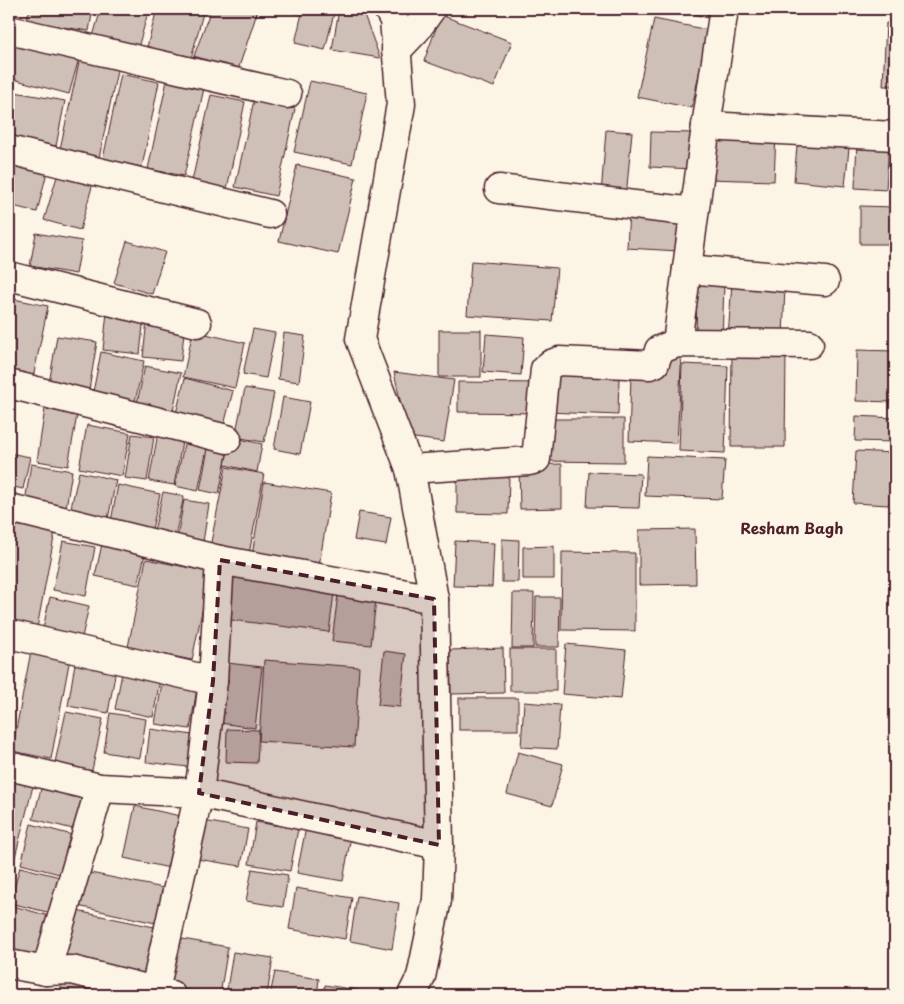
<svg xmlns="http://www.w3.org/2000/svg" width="904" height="1004" font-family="'Playpen Sans',sans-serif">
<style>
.building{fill:#cfc0b7;stroke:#4a1f2b}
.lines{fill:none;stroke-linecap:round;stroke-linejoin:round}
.minor-casing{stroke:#4a1f2b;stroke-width:31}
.minor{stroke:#fcf5e5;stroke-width:28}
.marked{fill:#4a1f2b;fill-opacity:0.2;stroke:#4a1f2b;stroke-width:4;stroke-dasharray:10 6;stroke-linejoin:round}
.labels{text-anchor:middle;stroke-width:4.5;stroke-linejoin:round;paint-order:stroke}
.neighbourhood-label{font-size:15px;font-weight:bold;fill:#4a1f2b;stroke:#fcf5e5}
</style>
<rect width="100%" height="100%" fill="#fcf5e5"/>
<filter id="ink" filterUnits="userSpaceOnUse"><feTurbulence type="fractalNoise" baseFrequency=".02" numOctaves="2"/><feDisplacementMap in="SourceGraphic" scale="10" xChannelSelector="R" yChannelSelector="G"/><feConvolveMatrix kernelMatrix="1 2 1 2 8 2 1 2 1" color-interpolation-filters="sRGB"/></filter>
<g filter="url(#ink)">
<g class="building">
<polygon points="31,9 93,9 89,31 24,21"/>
<polygon points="101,9 149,9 138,48 93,36"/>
<polygon points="157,9 204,9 191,59 147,47"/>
<polygon points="211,9 258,10 238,70 194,56"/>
<polygon points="274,9 300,9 299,14"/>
<polygon points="303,9 335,9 325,50 295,43"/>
<polygon points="339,9 362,9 380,58 332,50"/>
<polygon points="678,9 714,9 711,19"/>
<polygon points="441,15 512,42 494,87 424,61"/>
<polygon points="654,19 708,30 692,108 637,97"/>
<polygon points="886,23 895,24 895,86 883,86"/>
<polygon points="12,39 79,58 69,94 9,78 9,50"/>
<polygon points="80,58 118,66 99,158 60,149"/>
<polygon points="121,74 159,82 142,167 103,159"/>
<polygon points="168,76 205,84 184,176 148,169"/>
<polygon points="310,81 367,93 352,164 294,152"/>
<polygon points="9,91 65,101 56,146 9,137"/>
<polygon points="211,95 245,102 227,189 192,181"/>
<polygon points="254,100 295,109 276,196 235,187"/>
<polygon points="606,130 632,132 626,197 601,195"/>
<polygon points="651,132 695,133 694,169 650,167"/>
<polygon points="708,132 776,134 774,181 707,179"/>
<polygon points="798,134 850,139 845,186 794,181"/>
<polygon points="857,140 889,142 886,190 855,188"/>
<polygon points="9,158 48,168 37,212 9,205"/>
<polygon points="297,165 356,178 338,254 279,241"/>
<polygon points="58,173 93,183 80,230 44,220"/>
<polygon points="860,206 895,207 895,244 860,244"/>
<polygon points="629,210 681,213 679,251 627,248"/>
<polygon points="36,233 82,241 76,274 30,266"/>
<polygon points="127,241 165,252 152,294 114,283"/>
<polygon points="471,261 557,268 552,321 467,315"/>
<polygon points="732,283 785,285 783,338 728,336"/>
<polygon points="697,285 724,285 722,340 696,340"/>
<polygon points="9,298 48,306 33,378 9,373"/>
<polygon points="107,312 144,316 140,354 103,350"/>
<polygon points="147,320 185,323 181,361 143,357"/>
<polygon points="253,329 275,333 266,378 243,374"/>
<rect x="439" y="330" width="42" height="47"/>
<polygon points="193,331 245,343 235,388 183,377"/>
<polygon points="284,333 305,336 299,382 278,379"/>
<polygon points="486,334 524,337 521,375 483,372"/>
<polygon points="57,336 97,342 88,396 48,390"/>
<polygon points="665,349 682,350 677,443 629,441 631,374 664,375"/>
<polygon points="857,350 895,351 895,402 856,401"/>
<polygon points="101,352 144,361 134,406 92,397"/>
<polygon points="732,353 786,354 785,447 731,447"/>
<polygon points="682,364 728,366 725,453 679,451"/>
<polygon points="145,366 181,373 172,416 136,408"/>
<polygon points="394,372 454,380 444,442 408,437"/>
<polygon points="548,373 619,376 618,415 547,412"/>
<polygon points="185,378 233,391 223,429 175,417"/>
<polygon points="458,382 538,383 538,413 458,412"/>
<polygon points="245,388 274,393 264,442 235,437"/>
<polygon points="283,397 310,402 300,454 274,449"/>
<polygon points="45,409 77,415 68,466 37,461"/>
<polygon points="856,416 895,418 895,442 855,441"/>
<polygon points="541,419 624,419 624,462 541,461"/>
<polygon points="87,425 130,433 122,476 79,468"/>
<polygon points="158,433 183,437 174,485 149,481"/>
<polygon points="132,434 154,437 147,481 125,478"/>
<polygon points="231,437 262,444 257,472 225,465"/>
<polygon points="185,440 208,444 198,491 175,486"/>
<polygon points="209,444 228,448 219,494 200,490"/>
<polygon points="856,451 893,453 889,505 853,503"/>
<polygon points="9,453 30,457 23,489 9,486"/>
<polygon points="647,456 725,460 722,499 645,496"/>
<polygon points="31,464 72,471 66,508 25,502"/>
<polygon points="562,464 562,508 520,509 519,465"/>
<polygon points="226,467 264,474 249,554 210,547"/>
<polygon points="79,472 116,480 108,519 70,512"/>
<polygon points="589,472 641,474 639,508 587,507"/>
<polygon points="457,474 509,475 508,514 457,513"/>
<polygon points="264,482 331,493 319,566 252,555"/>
<polygon points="118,485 160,494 152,529 111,521"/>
<polygon points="163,492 184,496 175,536 154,531"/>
<polygon points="184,500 209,504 203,542 177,538"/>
<polygon points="359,512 391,517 386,545 354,540"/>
<polygon points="10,524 55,532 37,628 9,623"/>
<polygon points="695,529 696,584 639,585 639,530"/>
<polygon points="502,539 519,540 518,582 502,582"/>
<polygon points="63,541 95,547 86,596 53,590"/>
<polygon points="455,541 494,543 492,587 453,586"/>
<polygon points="102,544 145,554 138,585 95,576"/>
<polygon points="554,546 554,579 523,579 523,547"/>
<polygon points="562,552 635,553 635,631 561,630"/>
<polygon points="146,559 210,572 192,660 128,647"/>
<polygon points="229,573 335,585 329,632 223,619"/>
<polygon points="513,593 534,593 533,648 512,648"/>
<polygon points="338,594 376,599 371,645 332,641"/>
<polygon points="50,597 89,606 80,646 41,637"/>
<polygon points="536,597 560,597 559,647 535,647"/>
<polygon points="566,644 626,650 621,699 562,694"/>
<polygon points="503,648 504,693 451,694 450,650"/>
<rect x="510" y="649" width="46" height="42"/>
<polygon points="31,651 70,658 51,759 12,751"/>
<polygon points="384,651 406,654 400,707 378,705"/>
<polygon points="76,657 117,664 108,713 68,706"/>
<polygon points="264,660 359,667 354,747 259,741"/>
<polygon points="227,663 262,667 255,728 220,723"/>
<polygon points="122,673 160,680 153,717 115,709"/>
<polygon points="162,683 197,689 190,729 155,724"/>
<rect x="459" y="698" width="59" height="32"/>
<polygon points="524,702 560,705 557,749 521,747"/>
<polygon points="66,712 103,719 91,775 54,767"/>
<polygon points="110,713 146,719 140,758 104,752"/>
<polygon points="150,729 193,735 188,767 146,762"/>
<polygon points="227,729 259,730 257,763 226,762"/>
<polygon points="518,752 563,764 552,806 507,794"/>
<polygon points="44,778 91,790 81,831 33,819"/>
<polygon points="9,781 33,786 10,877 9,876"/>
<polygon points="135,806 185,817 174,869 124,858"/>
<polygon points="204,821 248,829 241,866 197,859"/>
<polygon points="256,822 298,829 290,871 249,864"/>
<polygon points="307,822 352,830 343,881 297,873"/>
<polygon points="31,824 76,836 67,876 21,864"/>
<polygon points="20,867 60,877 51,913 10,903"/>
<polygon points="252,869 288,875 283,907 246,901"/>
<polygon points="81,871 168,889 160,924 73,905"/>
<polygon points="296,888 352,898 345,939 289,929"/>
<polygon points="357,896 399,903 392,949 350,941"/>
<polygon points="9,905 53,917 41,964 9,956"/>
<polygon points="67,909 164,929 153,980 56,959"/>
<polygon points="171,937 228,947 220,995 162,986"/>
<polygon points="233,952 273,958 267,995 226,995"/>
<polygon points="65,972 97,980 94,995 59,995"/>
<polygon points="275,972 319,979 317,995 270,995"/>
<polygon points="325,985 370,992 370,995 324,995"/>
</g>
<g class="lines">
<defs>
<g id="minor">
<polyline points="388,9 394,20 401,104 360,339 410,469 434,599 439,845 437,900 421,977 412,995"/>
<polyline points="9,30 287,94"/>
<polyline points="396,51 416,30 431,9"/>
<polyline points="706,126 895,136"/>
<polyline points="9,150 270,214"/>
<polyline points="499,189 694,212"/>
<polyline points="687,269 825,281"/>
<polyline points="9,276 197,323"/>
<polyline points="677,343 706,126 724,9"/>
<polyline points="9,384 227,439"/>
<polyline points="410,469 529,461 536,459 545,369 551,364 559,361 650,365 655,363 659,350 677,343 809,344"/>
<polyline points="9,514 10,508 220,560 434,599"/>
<polyline points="9,634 213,681"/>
<polyline points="9,766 100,788 199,793 439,845"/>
<polyline points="9,964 46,971 72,970 171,995"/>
<polyline points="46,971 100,788"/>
<polyline points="155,990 199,793 213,681 220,560"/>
</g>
</defs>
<use href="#minor" class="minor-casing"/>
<use href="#minor" class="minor"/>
</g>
</g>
<path class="marked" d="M 220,560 L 434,599 L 439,845 L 199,793 L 213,681 Z"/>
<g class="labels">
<g class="neighbourhood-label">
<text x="792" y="534">Resham Bagh</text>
</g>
</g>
<rect width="904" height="1004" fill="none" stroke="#fcf5e5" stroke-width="30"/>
<rect x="15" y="15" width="874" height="974" fill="none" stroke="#4a1f2b" stroke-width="2" filter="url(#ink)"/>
</svg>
